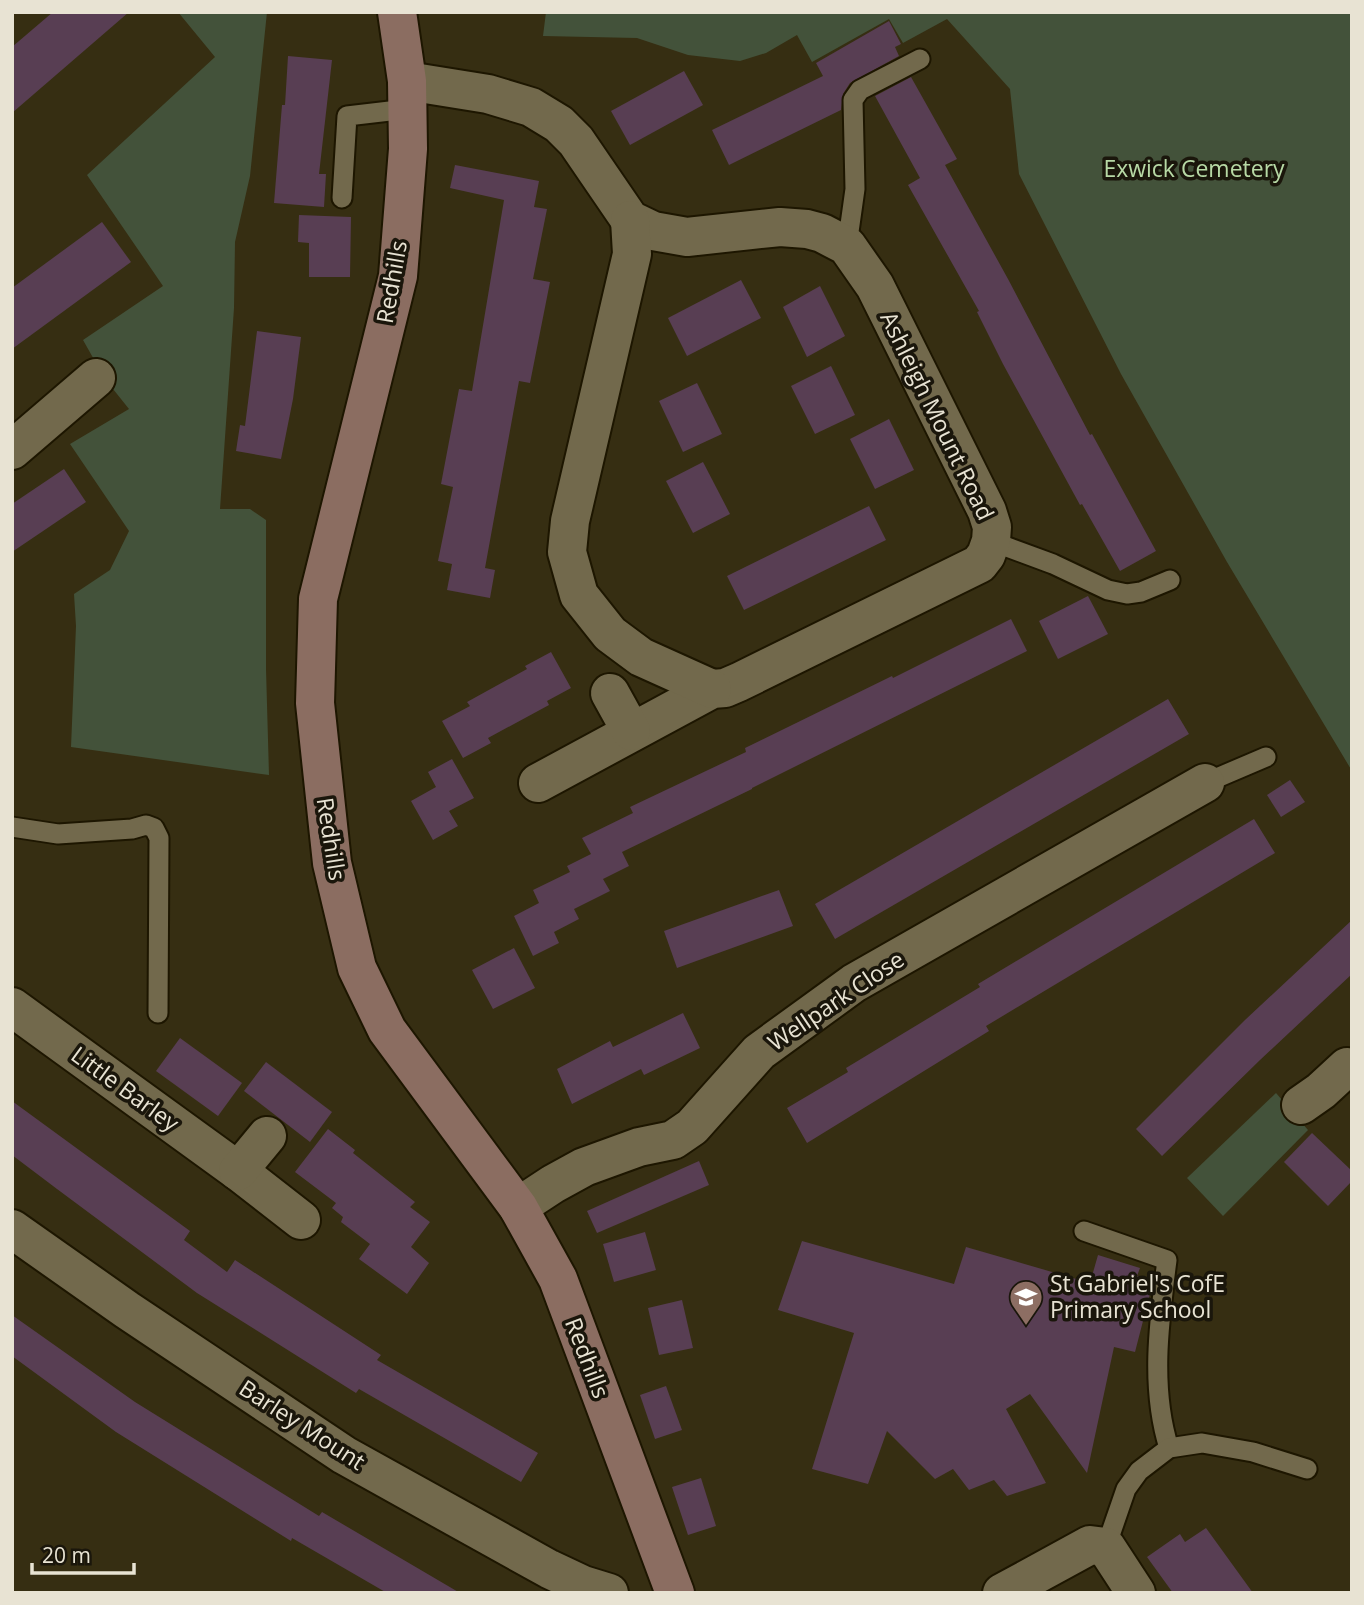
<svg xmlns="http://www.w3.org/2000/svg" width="1364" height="1605" font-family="'Open Sans',sans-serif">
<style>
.green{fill:#43523a}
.building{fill:#583e53}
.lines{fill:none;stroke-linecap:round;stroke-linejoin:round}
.lane-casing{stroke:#1d1600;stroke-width:23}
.street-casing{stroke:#1d1600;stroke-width:42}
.secondary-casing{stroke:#1d1600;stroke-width:42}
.lane{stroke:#72694c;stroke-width:19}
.street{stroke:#72694c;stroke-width:38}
.secondary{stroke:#8b6d61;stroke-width:38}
.labels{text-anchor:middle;stroke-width:7;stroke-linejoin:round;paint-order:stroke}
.park-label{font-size:23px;fill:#b7d9a5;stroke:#1a160b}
.street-label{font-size:23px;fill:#e8e3d3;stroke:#1a160b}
.poi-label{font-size:23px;fill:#e8e3d3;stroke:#1a160b;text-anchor:start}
</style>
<rect width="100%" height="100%" fill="#362e12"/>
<g class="green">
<polygon points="178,12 267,12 250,176 235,242 234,308 220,509 250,509 266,520 266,669 269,775 71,747 76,626 74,594 110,570 129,531 70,444 129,409 105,379 83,340 163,286 87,175 215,57"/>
<polygon points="546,12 1352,12 1352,771 1227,562 1121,374 1019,174 1010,89 947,19 903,43 889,19 812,62 797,35 766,53 740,61 688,55 637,38 543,36"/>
<polygon points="1276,1093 1308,1130 1223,1216 1187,1178"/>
</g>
<g class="building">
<polygon points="53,12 129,12 12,113 12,47"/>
<polygon points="889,21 901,44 895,47 899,56 850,83 843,94 841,110 729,165 712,130 823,76 816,63"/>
<polygon points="288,56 332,60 319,174 326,174 324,207 274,203 282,105 285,105"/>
<polygon points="684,71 703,105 630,145 611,111"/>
<polygon points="911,77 957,159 945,165 1008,279 1090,435 1092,434 1156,551 1120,571 1082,504 1080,505 1003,364 977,312 979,311 908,185 920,178 875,96"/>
<polygon points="455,165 539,181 534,207 547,209 533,279 550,282 530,383 519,381 485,568 495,570 490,598 447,590 452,564 438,561 453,487 441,484 459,389 472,391 504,200 450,188"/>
<polygon points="299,215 351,217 350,277 309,277 309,243 298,242"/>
<polygon points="102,222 131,262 12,349 12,288"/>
<polygon points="741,280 761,318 687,356 668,318"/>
<polygon points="820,286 845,336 807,357 783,307"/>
<polygon points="257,331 301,337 293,399 281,459 236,451 240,425 245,426"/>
<polygon points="831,366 855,415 815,434 791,386"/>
<polygon points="697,383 722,434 683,452 659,401"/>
<polygon points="889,419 914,470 875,489 850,439"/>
<polygon points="703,462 730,514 693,533 666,481"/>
<polygon points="64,469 86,502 12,552 12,504"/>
<polygon points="869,506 886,540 744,610 727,576"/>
<polygon points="1088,596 1108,634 1058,659 1039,621"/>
<polygon points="1011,619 1027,651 752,788 752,789 622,852 629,866 603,879 610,891 574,909 579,919 554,932 559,943 533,956 514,916 539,903 533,890 570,872 567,866 591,854 582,838 633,813 630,807 746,752 745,748 892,676 893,678"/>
<polygon points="551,652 571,688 547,701 549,705 488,738 491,743 463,758 442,721 470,706 467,702 527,669 525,666"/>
<polygon points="1168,699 1189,734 835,939 815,904"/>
<polygon points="452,759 474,798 449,811 458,826 433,840 411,801 436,787 428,772"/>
<polygon points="1290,780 1305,802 1281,817 1267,795"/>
<polygon points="1254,819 1275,853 986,1026 989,1031 807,1143 787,1108 848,1072 846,1068 980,987 978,984"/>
<polygon points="779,890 793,926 677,968 664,931"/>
<polygon points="1352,920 1352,974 1260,1060 1162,1156 1136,1129 1245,1020"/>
<polygon points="514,948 535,988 493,1009 472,970"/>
<polygon points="683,1013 700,1048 644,1075 641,1069 572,1104 557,1069 610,1041 613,1047"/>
<polygon points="180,1038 242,1083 218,1116 156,1071"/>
<polygon points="266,1062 332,1112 310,1142 244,1091"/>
<polygon points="12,1101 190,1231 184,1240 227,1272 235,1260 381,1355 377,1360 538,1453 521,1482 359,1389 356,1393 197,1293 57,1189 12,1155"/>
<polygon points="328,1129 355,1150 353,1153 415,1202 410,1207 430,1222 411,1247 429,1263 407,1294 359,1259 370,1244 341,1222 343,1217 332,1208 336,1203 295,1172"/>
<polygon points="1312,1133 1352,1171 1352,1181 1328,1206 1284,1162"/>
<polygon points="699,1161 709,1185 597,1233 587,1211"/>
<polygon points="645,1232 656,1270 614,1282 603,1244"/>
<polygon points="802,1241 954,1284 966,1247 1090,1283 1098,1255 1140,1268 1137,1276 1152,1279 1150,1294 1135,1352 1114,1347 1087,1473 1030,1394 1006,1409 1046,1483 1007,1496 994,1480 969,1490 953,1469 935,1479 887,1431 868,1484 812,1469 854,1333 778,1310"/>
<polygon points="682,1300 693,1348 659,1355 648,1308"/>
<polygon points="12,1315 135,1402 319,1516 322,1512 460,1593 387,1593 292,1538 291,1541 116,1432 12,1356"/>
<polygon points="666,1386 682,1430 655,1439 640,1395"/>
<polygon points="701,1478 716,1526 688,1535 672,1487"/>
<polygon points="1206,1528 1253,1593 1173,1593 1147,1557 1180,1534 1185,1542"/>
</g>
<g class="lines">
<defs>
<g id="lane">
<polyline points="342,198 347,116 407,109"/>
<polyline points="847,246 855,189 853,100 860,90 920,59"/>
<polyline points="991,541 1053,564 1108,590 1127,594 1141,592 1170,580"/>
<polyline points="1205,783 1266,757"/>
<polyline points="12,827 58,834 132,829 146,825 154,828 159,838 158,1013"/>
<path d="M 1084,1231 L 1167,1260 C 1159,1322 1150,1388 1169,1448"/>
<polyline points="1106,1547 1126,1489 1139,1471 1169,1448 1202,1443 1253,1452 1307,1469"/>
</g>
<g id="street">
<polyline points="407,81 488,94 531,107 559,124 576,141 630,220 653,231 687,237 780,227 807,229 822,233 847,246 875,286 987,511 992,527 991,541 986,555 979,564 739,682 725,688 712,689 538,783"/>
<polyline points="630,220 632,254 570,521 567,552 579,595 610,634 641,657 712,689"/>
<polyline points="12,450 96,378"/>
<polyline points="610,693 631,731"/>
<polyline points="12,1007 238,1171 301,1220"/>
<polyline points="1301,1105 1321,1091 1347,1067"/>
<polyline points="238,1171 267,1136"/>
<polyline points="518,1207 553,1184 584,1167 639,1147 673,1140 692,1127 759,1052 854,983 1205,783"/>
<polyline points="12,1229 127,1310 344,1455 549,1569 583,1585 609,1593"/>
<polyline points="1002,1593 1090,1545 1106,1547 1136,1593"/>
</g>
<polyline id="secondary" points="397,12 407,81 408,149 398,276 318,599 315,703 332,863 357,968 387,1030 518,1207 558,1279 675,1593"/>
</defs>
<use href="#lane" class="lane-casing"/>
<use href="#street" class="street-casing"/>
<use href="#secondary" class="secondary-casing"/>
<use href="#lane" class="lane"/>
<use href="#street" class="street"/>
<use href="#secondary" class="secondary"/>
</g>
<defs>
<symbol id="school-pin" viewBox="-11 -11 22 30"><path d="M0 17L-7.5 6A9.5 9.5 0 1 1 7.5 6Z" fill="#8d6e63" stroke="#1a160b"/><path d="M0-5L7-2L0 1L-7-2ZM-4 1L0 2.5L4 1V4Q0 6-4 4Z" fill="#fff"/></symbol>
</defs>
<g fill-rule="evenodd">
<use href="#school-pin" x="1007" y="1278" width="38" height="52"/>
</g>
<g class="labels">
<g class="park-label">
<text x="1194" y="177">Exwick Cemetery</text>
</g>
<g class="street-label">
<text transform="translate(392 282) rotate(-80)" y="8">Redhills</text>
<text transform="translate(937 416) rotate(64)" y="8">Ashleigh Mount Road</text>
<text transform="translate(331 839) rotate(81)" y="8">Redhills</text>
<text transform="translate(836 1001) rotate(-34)" y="8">Wellpark Close</text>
<text transform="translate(125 1089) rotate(36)" y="8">Little Barley</text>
<text transform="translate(587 1358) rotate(69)" y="8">Redhills</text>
<text transform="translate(302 1425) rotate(33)" y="8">Barley Mount</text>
</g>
<g class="poi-label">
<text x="1050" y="1292">St Gabriel's CofE<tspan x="1050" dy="26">Primary School</tspan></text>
</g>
</g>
<rect width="1364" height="1605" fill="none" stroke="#e8e3d3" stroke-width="28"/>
<path d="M32 1563v10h102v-10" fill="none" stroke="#e8e3d3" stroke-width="3.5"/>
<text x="42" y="1563" font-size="21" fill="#e8e3d3" stroke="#1a160b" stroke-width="5" paint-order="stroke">20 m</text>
</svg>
